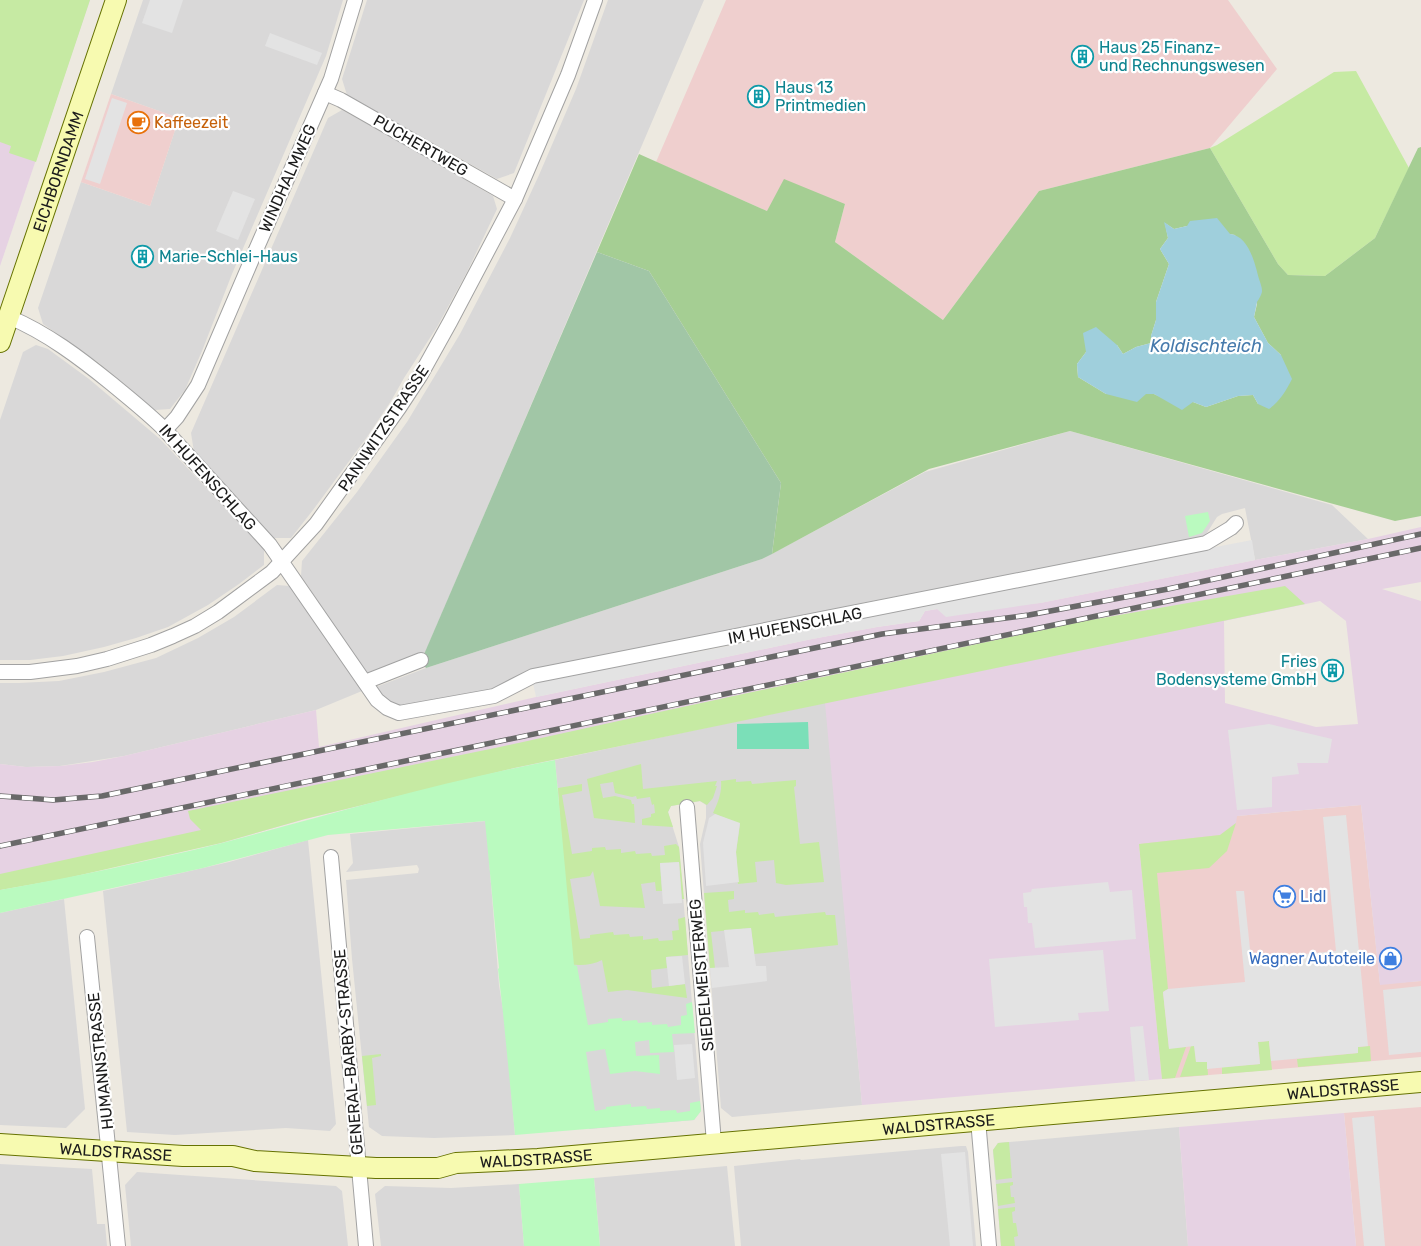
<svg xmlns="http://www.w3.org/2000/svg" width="1421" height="1246" font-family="Rubik,sans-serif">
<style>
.residential{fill:#d9d8d8}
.commercial{fill:#efcfce}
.industrial{fill:#e6d2e3;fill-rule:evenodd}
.grass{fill:#c6eaa3}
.forest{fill:#a5ce93;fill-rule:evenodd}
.cemetery{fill:#a1c6a6}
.park{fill:#bafabf}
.pitch{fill:#7bdfb8}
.parking{fill:#e3e3e3}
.water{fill:#9fcfdc}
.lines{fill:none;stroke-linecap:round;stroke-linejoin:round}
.street-casing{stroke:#a2a2a2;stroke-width:16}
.secondary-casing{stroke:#667202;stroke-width:22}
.street{stroke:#fff;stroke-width:14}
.secondary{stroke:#f7fab0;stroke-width:20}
.rail-casing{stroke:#696969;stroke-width:5.5}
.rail{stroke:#fff;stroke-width:4;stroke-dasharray:11;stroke-linecap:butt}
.labels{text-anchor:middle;stroke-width:4.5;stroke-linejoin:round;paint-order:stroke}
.culture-label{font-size:16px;fill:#0d838f;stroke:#fff;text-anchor:start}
.food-label{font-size:16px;fill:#c56008;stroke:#fff;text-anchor:start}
.street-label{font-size:16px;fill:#1b1b1b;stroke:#fff}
.shop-label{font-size:16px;fill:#366cbe;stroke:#fff;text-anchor:start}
.water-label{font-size:18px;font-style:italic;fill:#467aac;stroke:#fff}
</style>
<rect width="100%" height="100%" fill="#ede9e0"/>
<g class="residential">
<polygon points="143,0 343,0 326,56 232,274 202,351 185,390 170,409 155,410 99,363 43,324 38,308 81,182 150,206 179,118 111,94"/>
<polygon points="367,0 584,0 514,173 497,179 347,95 342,79"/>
<polygon points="608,0 704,0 425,653 369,673 366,672 301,576 302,561 357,492 407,422 460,334 510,238 539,175 576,89"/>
<polygon points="342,110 401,142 493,196 497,209 467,272 437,327 404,378 391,401 367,437 313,510 291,538 274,538 194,452 191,433 328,118"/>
<polygon points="36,345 48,349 89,379 160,439 264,549 264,565 239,584 208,605 168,627 136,638 104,647 63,656 30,660 0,660 0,420 23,352"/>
<polygon points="1070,431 1332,505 1368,539 1255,560 1245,508 1222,514 1217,517 1205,536 1198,539 862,603 490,692 401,708 384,699 376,687 426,668 762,559 925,472"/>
<polygon points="277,585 290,586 362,691 316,710 124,756 60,766 26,767 0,764 0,683 19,683 59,681 104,672 156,658 198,638 234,617"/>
<polygon points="826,702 862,1105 732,1117 721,1108 700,844 706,818 706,805 700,801 671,806 668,812 679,847 701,1111 694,1120 589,1129 555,760"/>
<polygon points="486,821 499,985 505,1021 515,1135 434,1138 382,1136 369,1127 352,959 346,880 418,873 419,869 417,865 346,872 353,863 350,834"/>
<polygon points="308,840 336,1124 330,1131 286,1128 175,1135 127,1132 103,891 229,862"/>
<polygon points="64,899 85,1109 66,1128 0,1125 0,913"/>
<polygon points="1179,1127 1188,1246 1001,1246 993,1150 998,1143"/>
<polygon points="961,1146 966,1146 968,1152 976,1246 741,1246 734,1166 800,1159 801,1160"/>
<polygon points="0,1164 92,1169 97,1224 105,1224 107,1246 0,1246"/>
<polygon points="727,1166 735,1246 600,1246 594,1178"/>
<polygon points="137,1172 336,1186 342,1191 348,1246 131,1246 125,1185"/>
<polygon points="519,1184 524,1246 381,1246 375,1194 385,1186 451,1188"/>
</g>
<g class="commercial">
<polygon points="726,0 1228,0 1277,69 1210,148 1039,191 943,320 835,242 845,204 767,211 656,162"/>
<polygon points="111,94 179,118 150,206 81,182"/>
<polygon points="1361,805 1380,984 1421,981 1421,1057 1162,1079 1139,844 1237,816"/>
<polygon points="1421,1107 1421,1246 1356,1246 1344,1113"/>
</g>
<g class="industrial">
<polygon points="0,0 90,0 0,266"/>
<path d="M 1421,527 L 1421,582 L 1382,589 L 1421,601 L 1421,981 L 1380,985 L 1361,805 L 1237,816 L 1236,823 L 1220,835 L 1139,844 L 1162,1079 L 862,1105 L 825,703 L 514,768 L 305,819 L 221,843 L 0,890 L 0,764 L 26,767 L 61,766 L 93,762 L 124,756 L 316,710 L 319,747 L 536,697 L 812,639 L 877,627 L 919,621 L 925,611 L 937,609 L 1040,603 L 1255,560 L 1368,539 ZM 1320,601 L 1346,621 L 1358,724 L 1316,727 L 1225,703 L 1224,621 Z"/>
<polygon points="1344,1113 1356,1246 1188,1246 1179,1127"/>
</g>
<g class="grass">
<polygon points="0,0 90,0 36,162 9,153 11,146 0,142"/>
<polygon points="1356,71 1409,168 1375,238 1325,276 1288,275 1278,264 1210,148 1217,145 1334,72"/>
<polygon points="1285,586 1305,604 514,768 305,819 221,843 63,879 0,890 0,874 201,830 190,819 188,811 495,748 664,711 1085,621"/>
<polygon points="641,764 643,789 717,781 715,786 717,786 713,798 707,805 700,801 671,806 668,812 673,827 642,825 642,819 651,817 651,814 655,813 654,804 652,805 650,797 637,799 636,796 632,797 615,793 613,782 600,784 603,798 615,796 631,800 632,804 634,804 635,823 594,818 587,779"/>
<path d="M 736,779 L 736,782 L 751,781 L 752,784 L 796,780 L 796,786 L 794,787 L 800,844 L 819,842 L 824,882 L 786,885 L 776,883 L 774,860 L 755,862 L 757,882 L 738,884 L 736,852 L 740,824 L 713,813 C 718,802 722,793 721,781 Z"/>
<path d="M 582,784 L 582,791 L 562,795 L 572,854 L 592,851 L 592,848 L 605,847 L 606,850 L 621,849 L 621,853 L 635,851 L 636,854 L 651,853 L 652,856 L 665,855 L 664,846 L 676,844 L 679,847 L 684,899 L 682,899 L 679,862 L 660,864 L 662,891 L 656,891 L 655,882 L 641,884 L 645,908 L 600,906 L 593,871 L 590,876 L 570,879 L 580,939 L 590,938 L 590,935 L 613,932 L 614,935 L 629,934 L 630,937 L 643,936 L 643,940 L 658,938 L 659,941 L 673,940 L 672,931 L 679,930 L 678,919 L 685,917 L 688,955 L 666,957 L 667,968 L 651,970 L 652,988 L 685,984 L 687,998 L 627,990 L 608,992 L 602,960 C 593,965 580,966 569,964 L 558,788 Z"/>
<polygon points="1236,823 1227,851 1209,868 1157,873 1168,989 1163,992 1169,1048 1186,1047 1175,1078 1162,1079 1139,844 1220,835"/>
<polygon points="734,891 734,899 728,900 729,912 745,910 745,913 758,912 759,915 774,913 775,917 825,912 826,915 835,915 838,945 754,954 751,928 711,932 715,968 710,968 704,893"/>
<polygon points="1269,1041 1272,1070 1222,1074 1222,1067 1260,1064 1258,1042"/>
<polygon points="1191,1046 1195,1046 1196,1062 1207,1061 1208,1075 1180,1077"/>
<polygon points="1370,1046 1371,1061 1298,1067 1297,1059 1358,1053 1357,1047"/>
<polygon points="381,1054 381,1056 372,1058 376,1105 367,1106 362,1056"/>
<polygon points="1009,1142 1012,1178 996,1180 993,1150 998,1143"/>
<polygon points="1013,1182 1013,1185 1010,1186 1011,1197 1014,1197 1015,1203 998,1206 996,1184"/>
<polygon points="1015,1207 1015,1211 1012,1212 1013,1223 1016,1223 1018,1236 1014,1237 1015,1246 1001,1246 998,1209"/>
</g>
<path class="forest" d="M 1421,147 L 1421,516 L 1395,521 L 1070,431 L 929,469 L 772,554 L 781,483 L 649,271 L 597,252 L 639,154 L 767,211 L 784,179 L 845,204 L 835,242 L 943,320 L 1039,191 L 1210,148 L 1278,264 L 1288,275 L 1325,276 L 1375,238 L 1418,148 ZM 1165,223 L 1174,229 L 1187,226 L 1235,235 L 1257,304 L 1254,317 L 1268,343 L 1281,355 L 1258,404 L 1253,395 L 1238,396 L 1206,407 L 1193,402 L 1165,399 L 1154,394 L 1106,394 L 1078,377 L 1077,364 L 1086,352 L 1117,345 L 1123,354 L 1136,347 L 1151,343 L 1151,336 L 1156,320 L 1156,302 L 1169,264 L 1160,249 L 1168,238 Z"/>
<polygon class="cemetery" points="597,252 649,271 781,483 772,554 762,559 426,668 422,663 422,659"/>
<g class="park">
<polygon points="1208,512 1210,521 1202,533 1189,537 1185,516"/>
<path d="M 555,760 L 574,965 L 577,966 L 588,1025 L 608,1022 L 608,1019 L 622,1018 L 622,1021 L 637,1020 L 638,1023 L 652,1022 L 652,1025 L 667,1024 L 668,1027 L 681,1025 L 681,1016 L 687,1015 L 686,1004 L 692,1002 L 695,1033 L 672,1034 L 674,1052 L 650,1053 L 649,1040 L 635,1042 L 636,1056 L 659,1055 L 660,1074 L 635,1071 L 610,1074 L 605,1049 L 586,1052 L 595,1111 L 606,1109 L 606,1107 L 631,1104 L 631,1107 L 646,1106 L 647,1109 L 660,1108 L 660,1111 L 676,1110 L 677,1113 L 690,1111 L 690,1103 L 700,1101 L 701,1111 L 694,1120 L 515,1135 L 503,1013 L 498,969 L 499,968 L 485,821 L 328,835 L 203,868 L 0,913 L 0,890 C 74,877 149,861 222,843 C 333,814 443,781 555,760 Z"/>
<polygon points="594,1178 600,1246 524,1246 519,1184"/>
</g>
<polygon class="pitch" points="808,722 809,749 737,749 737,724"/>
<g class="parking">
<polygon points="150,0 183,0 172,33 142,23"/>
<polygon points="270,33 322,53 317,65 265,46"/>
<polygon points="112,98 127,103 100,184 85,179"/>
<polygon points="233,191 255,199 238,240 216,231"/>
<polygon points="1252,540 1255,560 1040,603 946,617 937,609 925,611 919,621 877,627 812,639 536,697 533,683 690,650 692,653 775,637 774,632"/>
<polygon points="1269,724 1332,739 1328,763 1297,763 1299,774 1272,777 1272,807 1237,810 1228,730"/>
<polygon points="715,814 740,823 736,852 739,882 706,886 703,843 709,818"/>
<polygon points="1346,815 1368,1046 1358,1047 1358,1053 1271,1061 1269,1041 1258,1042 1260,1064 1207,1069 1207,1062 1196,1062 1194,1046 1169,1049 1163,992 1168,989 1245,982 1236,891 1244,891 1251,959 1336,951 1323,817"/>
<polygon points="679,862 682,903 663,904 660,863"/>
<polygon points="1108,882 1110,892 1132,890 1136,939 1035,948 1032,923 1028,923 1027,907 1024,907 1023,893 1031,892 1032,889"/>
<polygon points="751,928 756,966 766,966 767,981 712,988 710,968 729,967 724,930"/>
<polygon points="1103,950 1109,1011 1078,1013 1079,1020 995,1027 989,959"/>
<polygon points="682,956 685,984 669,986 666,957"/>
<polygon points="1421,986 1421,1052 1389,1055 1383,990"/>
<polygon points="1143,1026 1149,1080 1135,1081 1130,1027"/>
<polygon points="692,1044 695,1078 677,1080 674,1045"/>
<polygon points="1374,1116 1385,1246 1364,1246 1352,1118"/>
<polygon points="965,1152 973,1246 950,1246 941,1154"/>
</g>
<path class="water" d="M 1217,218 L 1230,234 C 1249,236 1255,264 1259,279 C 1260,282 1262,287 1262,291 C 1262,294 1259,299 1257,302 C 1256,307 1255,312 1254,317 L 1268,343 L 1281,355 L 1292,379 C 1286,391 1280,401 1269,409 L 1258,404 L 1253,395 L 1238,396 L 1206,407 L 1193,402 L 1182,410 L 1154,394 L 1146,394 L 1137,402 L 1106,394 L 1078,377 L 1077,364 L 1086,352 L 1083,333 L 1096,327 L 1117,345 L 1123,354 L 1136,347 L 1151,343 L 1151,336 L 1156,320 L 1156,302 L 1169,264 L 1160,249 L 1168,238 L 1164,222 L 1174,229 L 1187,226 L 1190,221 Z"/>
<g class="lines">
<defs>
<g id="street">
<polyline points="325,93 341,100 515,199"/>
<path d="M 9,317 C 47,333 80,358 112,384 C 130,399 148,413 165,430 L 270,545 L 377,700 L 387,708 L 399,713 L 494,696 L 533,676 L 1206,543 L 1231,528 L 1236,523"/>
<polyline points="165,430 177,417 198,385 255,252 331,79 355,0"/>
<polyline points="0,672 30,672 77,666 107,659 151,645 173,636 195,626 218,612 272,572 316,524 399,408 420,376 450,322 515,199 568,75 595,0"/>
<polyline points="365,682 421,660"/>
<polyline points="687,807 714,1143"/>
<polyline points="331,857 366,1246"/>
<polyline points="87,937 118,1246"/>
<polyline points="978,1120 989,1246"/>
</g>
<g id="secondary">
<path id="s1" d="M 0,342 L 116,0"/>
<path id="s2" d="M 0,1144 L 183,1156 L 233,1156 L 255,1161 L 376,1168 L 438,1168 L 456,1163 L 538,1159 L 1421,1082"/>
</g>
</defs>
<use href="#street" class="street-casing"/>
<use href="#secondary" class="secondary-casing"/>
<use href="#street" class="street"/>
<use href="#secondary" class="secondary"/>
<defs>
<g id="rail">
<polyline points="0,796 53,800 102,796 882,634 1029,615 1168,589 1421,534"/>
<polyline points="0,846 1421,548"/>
</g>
</defs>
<use href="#rail" class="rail-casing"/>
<use href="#rail" class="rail"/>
</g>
<defs>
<symbol id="building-ring" viewBox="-11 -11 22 22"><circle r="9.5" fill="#fff" stroke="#0f9aa8" stroke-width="1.5"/><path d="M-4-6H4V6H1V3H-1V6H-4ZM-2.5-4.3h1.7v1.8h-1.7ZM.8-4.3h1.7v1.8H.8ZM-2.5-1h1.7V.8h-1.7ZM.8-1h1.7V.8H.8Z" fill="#0f9aa8"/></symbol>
<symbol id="cafe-ring" viewBox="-11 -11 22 22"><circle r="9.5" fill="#fff" stroke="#e8710a" stroke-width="1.5"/><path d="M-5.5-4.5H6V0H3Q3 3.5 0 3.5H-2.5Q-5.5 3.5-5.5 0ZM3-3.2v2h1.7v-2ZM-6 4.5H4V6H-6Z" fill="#e8710a"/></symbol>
<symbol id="supermarket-ring" viewBox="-11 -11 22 22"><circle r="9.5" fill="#fff" stroke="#3f7fe0" stroke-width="1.5"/><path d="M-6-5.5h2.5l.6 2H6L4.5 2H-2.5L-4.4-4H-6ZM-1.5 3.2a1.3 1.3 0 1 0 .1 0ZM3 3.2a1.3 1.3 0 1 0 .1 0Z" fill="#3f7fe0"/></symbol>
<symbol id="shop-ring" viewBox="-11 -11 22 22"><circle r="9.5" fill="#fff" stroke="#3f7fe0" stroke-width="1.5"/><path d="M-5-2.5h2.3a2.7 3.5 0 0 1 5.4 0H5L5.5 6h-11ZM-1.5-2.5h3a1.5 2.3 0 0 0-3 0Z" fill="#3f7fe0"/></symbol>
</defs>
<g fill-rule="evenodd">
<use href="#building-ring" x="1070" y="44" width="25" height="25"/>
<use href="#building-ring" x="746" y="84" width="25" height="25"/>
<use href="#cafe-ring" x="126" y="110" width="25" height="25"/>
<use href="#building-ring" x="130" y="244" width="25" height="25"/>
<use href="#building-ring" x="1320" y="658" width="25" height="25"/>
<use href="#supermarket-ring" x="1272" y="884" width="25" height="25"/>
<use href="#shop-ring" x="1378" y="946" width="25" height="25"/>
</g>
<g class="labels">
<g class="culture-label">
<text x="1099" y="53">Haus 25 Finanz-<tspan x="1099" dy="18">und Rechnungswesen</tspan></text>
<text x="775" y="93">Haus 13<tspan x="775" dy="18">Printmedien</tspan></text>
<text x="159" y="262">Marie-Schlei-Haus</text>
<text x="1317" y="667" text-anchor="end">Fries<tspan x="1317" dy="18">Bodensysteme GmbH</tspan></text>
</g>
<g class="food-label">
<text x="154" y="128">Kaffeezeit</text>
</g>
<g class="street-label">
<text transform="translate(421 145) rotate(30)" y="6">PUCHERTWEG</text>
<text dy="6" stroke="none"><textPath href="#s1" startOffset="180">EICHBORNDAMM</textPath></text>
<text transform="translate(287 178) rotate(-66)" y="6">WINDHALMWEG</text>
<text transform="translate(383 428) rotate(-56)" y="6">PANNWITZSTRASSE</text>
<text transform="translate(208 477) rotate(48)" y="6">IM HUFENSCHLAG</text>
<text transform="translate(795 625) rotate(-11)" y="6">IM HUFENSCHLAG</text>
<text transform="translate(701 975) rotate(-95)" y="6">SIEDELMEISTERWEG</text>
<text transform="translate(348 1052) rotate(-95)" y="6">GENERAL-BARBY-STRASSE</text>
<text transform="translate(100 1061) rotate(-96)" y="6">HUMANNSTRASSE</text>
<text dy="6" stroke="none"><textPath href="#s2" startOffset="1348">WALDSTRASSE</textPath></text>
<text dy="6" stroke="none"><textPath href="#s2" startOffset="942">WALDSTRASSE</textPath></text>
<text dy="6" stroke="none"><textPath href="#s2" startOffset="116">WALDSTRASSE</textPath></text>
<text dy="6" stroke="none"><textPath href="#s2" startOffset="538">WALDSTRASSE</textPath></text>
</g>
<g class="shop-label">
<text x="1300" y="902">Lidl</text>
<text x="1375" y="964" text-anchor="end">Wagner Autoteile</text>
</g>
<g class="water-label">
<text x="1206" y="352">Koldischteich</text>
</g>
</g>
</svg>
